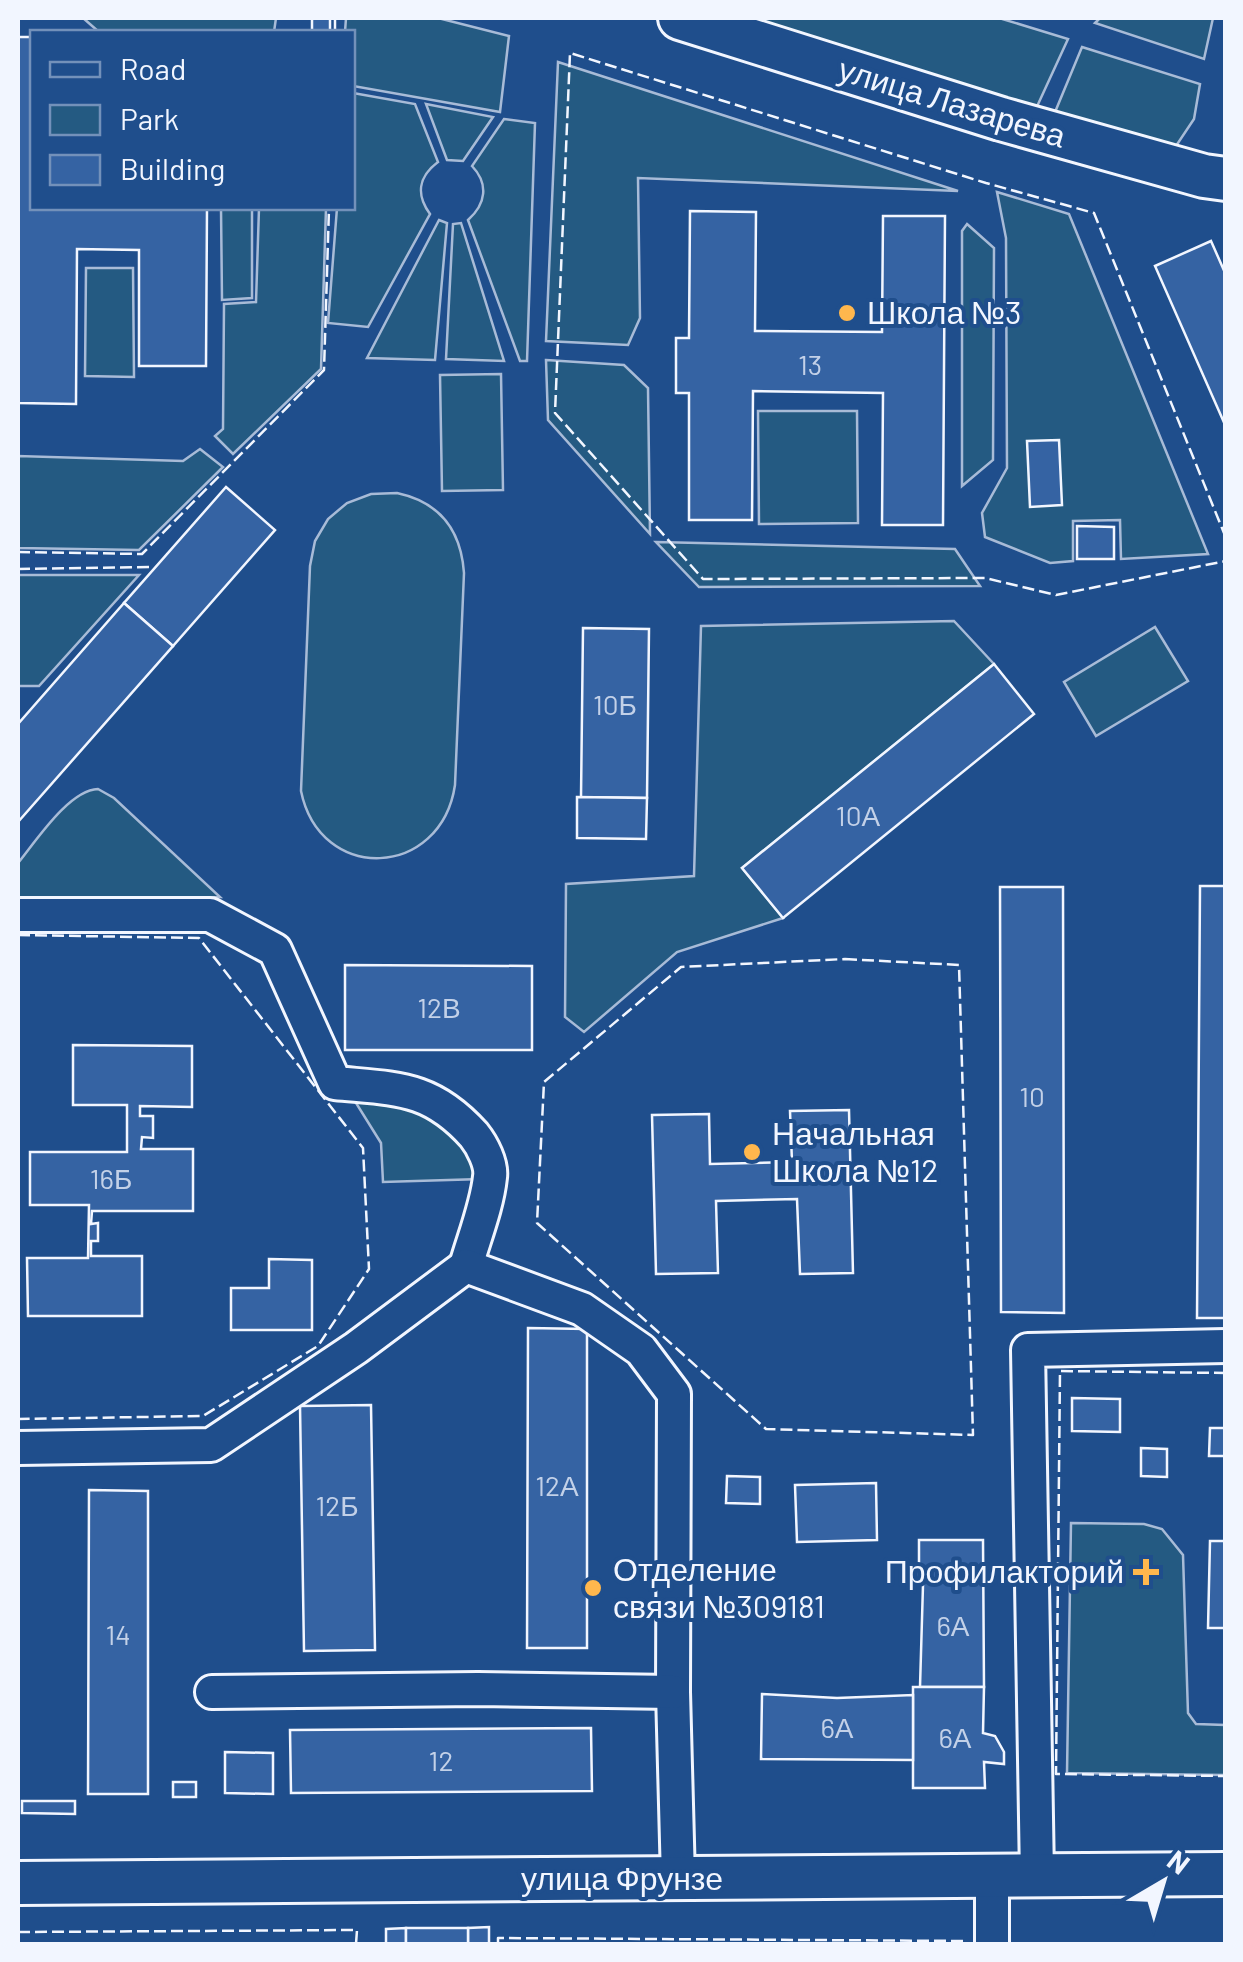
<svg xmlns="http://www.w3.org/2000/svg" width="1243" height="1962" font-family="Barlow,sans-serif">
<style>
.green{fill:#245a82;stroke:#a8bbd7;stroke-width:2.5}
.building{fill:#3563a3;stroke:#f2f6ff;stroke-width:2.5}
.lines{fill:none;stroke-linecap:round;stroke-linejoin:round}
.minor-casing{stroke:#f2f6ff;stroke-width:38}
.major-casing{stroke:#f2f6ff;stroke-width:48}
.minor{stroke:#1f4e8c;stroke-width:32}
.major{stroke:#1f4e8c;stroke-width:42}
.fence{stroke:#f2f6ff;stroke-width:2.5;stroke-dasharray:12 5;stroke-linecap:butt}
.poi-dot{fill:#ffb74d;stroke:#1f4e8c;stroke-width:4}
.labels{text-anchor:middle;stroke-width:8;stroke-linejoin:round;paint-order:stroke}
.number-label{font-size:28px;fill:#c3d1e8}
.street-label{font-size:32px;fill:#f2f6ff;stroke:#1f4e8c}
.poi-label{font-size:32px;fill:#f2f6ff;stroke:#1f4e8c;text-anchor:start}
</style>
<rect width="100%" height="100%" fill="#1f4e8c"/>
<g class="green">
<polygon points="83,18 276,18 274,32 99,32"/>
<polygon points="346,18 438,18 509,36 500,112 353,86 352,32 345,32"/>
<polygon points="735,18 999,18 1068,39 1034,113"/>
<polygon points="1100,18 1213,18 1204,59 1095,23"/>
<polygon points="1082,47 1200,84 1194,119 1176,146 1163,149 1053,117"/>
<polygon points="558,62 958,191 638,178 640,318 628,345 546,341"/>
<path d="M 353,93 L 415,104 L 438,162 C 418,177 416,195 430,214 L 368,327 L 328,323 L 337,208 L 352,208 Z"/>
<polygon points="426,104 493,117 463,161 447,160"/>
<path d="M 504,119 L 535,123 L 527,361 L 520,361 L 468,220 C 486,204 489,184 472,166 Z"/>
<polygon points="997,192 1069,214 1208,554 1121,559 1120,520 1073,521 1073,561 1050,563 985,537 982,513 1007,468 1006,238"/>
<polygon points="221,208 252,208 252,298 222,300"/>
<polygon points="259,208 326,208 321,369 233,454 215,436 223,429 224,304 256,302"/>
<polygon points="439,220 447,223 435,360 367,358"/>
<polygon points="461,223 504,361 446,359 453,224"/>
<polygon points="967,224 994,248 993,460 962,486 962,231"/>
<polygon points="86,268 133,268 134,377 85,376"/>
<polygon points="546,360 624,365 648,388 650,534 548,420"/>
<polygon points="501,374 503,490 442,491 440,375"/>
<polygon points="758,411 857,411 858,523 759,524"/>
<polygon points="200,449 223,467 139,550 18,548 18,456 183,461"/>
<path d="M 397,493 C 439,502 461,530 464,573 L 455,785 C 441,879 320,884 301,791 L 310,566 L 315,541 L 328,519 L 347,503 L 371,494 Z"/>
<polygon points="656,542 955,549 980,586 699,587"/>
<polygon points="18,575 139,575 39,686 18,686"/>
<polygon points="954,621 994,664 742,868 783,918 677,952 584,1032 565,1017 566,884 694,876 701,626"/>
<polygon points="1155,627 1188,681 1096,736 1064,682"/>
<path d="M 98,789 L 114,798 L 220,897 L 18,899 L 18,863 C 36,841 69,790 98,789 Z"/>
<polygon points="351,1095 426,1107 461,1136 481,1179 383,1182 381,1143"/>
<polygon points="1071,1523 1144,1524 1162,1529 1183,1555 1188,1713 1196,1724 1225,1725 1225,1775 1067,1773"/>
</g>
<g class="building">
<rect x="312" y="18" width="18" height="14"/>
<polygon points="18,37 32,37 32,208 207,208 206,366 139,366 139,250 77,249 76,404 18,403"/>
<polygon points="690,211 756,212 755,331 882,332 883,216 945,216 943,525 882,525 883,393 753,391 752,520 689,520 689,393 676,393 676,338 689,338"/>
<polygon points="1211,241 1226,275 1226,427 1155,266"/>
<polygon points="1059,440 1062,505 1030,507 1027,441"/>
<polygon points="226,487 275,530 173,646 124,603"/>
<polygon points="1077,526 1114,527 1114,559 1077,559"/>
<polygon points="124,603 173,646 18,822 18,724"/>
<polygon points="583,628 649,629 647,798 581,797"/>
<polygon points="994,664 1034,714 783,918 742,868"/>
<polygon points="577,797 647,798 646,839 577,838"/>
<polygon points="1200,886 1226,886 1226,1318 1197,1318"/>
<polygon points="1000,887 1063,887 1064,1313 1001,1312"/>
<polygon points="345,965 532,966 532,1050 345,1050"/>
<polygon points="73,1045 192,1046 192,1107 140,1106 140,1116 153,1116 153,1138 142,1137 141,1149 193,1149 193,1211 92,1211 91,1224 98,1223 98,1241 91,1241 91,1256 142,1256 142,1316 28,1316 27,1258 88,1258 89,1205 30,1205 30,1152 127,1152 127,1105 73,1105"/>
<polygon points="849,1110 853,1273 800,1274 797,1199 716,1201 718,1273 656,1274 652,1115 709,1114 710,1164 792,1162 790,1111"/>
<polygon points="269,1259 312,1260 312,1330 231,1330 231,1288 269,1288"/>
<polygon points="528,1328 587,1329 587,1648 527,1648"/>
<polygon points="1072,1398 1120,1399 1120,1432 1072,1431"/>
<polygon points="371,1405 375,1650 304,1651 300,1406"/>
<polygon points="1210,1428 1226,1428 1226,1456 1209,1456"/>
<polygon points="1141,1448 1167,1449 1167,1477 1141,1476"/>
<polygon points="727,1476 760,1477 760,1504 726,1503"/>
<polygon points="876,1483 877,1540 797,1542 795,1485"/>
<polygon points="89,1490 148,1491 148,1794 88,1794"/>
<polygon points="919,1540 983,1540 984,1687 920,1687 923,1585 919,1585"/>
<polygon points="1210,1541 1226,1541 1226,1628 1208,1628"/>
<polygon points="913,1687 984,1687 983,1733 995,1736 1004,1752 1004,1764 984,1762 985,1788 913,1788"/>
<polygon points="762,1694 837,1698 913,1695 913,1760 761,1759"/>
<polygon points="591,1728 592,1791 291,1793 290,1730"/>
<polygon points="225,1752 273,1753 273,1794 225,1793"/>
<rect x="173" y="1782" width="23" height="15"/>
<polygon points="22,1801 75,1801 75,1814 22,1813"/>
<polygon points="489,1927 489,1944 468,1944 468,1928"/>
<polygon points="406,1928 406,1944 386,1944 386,1929"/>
<rect x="406" y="1928" width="62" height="16"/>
</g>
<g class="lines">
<defs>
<g id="minor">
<path d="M 18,915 L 210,915 L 275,950 L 335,1083 C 396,1089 430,1086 474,1135 C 482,1145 492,1164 490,1177 C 487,1206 474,1238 466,1266"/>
<polyline points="18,1448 211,1445 356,1348 466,1266 582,1309 641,1350 674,1394 673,1692 678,1879"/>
<polyline points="212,1692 478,1689 673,1692"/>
<polyline points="1037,1876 1028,1350 1226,1346"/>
<polyline points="992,1877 992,1944"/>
</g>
<g id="major">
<polyline points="680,18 1001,119 1204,176 1226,179"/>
<polyline points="18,1883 1226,1874"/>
</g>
</defs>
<use href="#minor" class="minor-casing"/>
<use href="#major" class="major-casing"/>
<use href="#minor" class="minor"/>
<use href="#major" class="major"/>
<g class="fence">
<polyline points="335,32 335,18"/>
<polyline points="1226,538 1094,213 986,183 570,53 555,413 703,579 985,578 1056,595 1226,561"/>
<polyline points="18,552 142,554 324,370 329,208"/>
<polyline points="18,569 154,567"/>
<polyline points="18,935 199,938 363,1148 369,1269 318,1346 203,1416 18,1419"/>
<polygon points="845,959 959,965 973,1435 766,1429 537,1223 544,1082 681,967"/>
<polyline points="1226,1373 1060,1371 1056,1774 1226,1776"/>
<polyline points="18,1932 357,1930 356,1944"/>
<polyline points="498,1944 498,1938 966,1941 966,1944"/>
</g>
</g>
<g class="poi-dot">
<circle cx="847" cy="313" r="10"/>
<circle cx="752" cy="1152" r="10"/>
<path d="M1141 1557h10v10h10v10h-10v10h-10v-10h-10v-10h10z"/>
<circle cx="593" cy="1588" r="10"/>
</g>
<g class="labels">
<g class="number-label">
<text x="810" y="375">13</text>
<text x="615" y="715">10Б</text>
<text x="858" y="826">10А</text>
<text x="439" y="1018">12В</text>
<text x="1032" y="1107">10</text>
<text x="111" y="1189">16Б</text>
<text x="557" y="1496">12А</text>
<text x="337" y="1516">12Б</text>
<text x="953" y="1636">6А</text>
<text x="118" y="1645">14</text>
<text x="837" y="1738">6А</text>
<text x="955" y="1748">6А</text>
<text x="441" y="1771">12</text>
</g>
<g class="street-label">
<text transform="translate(952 103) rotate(17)" y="11">улица Лазарева</text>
<text x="622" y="1890">улица Фрунзе</text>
</g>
<g class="poi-label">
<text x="867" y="324">Школа №3</text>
<text x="772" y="1145">Начальная<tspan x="772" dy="37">Школа №12</tspan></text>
<text x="613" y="1581">Отделение<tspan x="613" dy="37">связи №309181</tspan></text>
<text x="1124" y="1583" text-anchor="end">Профилакторий</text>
</g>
</g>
<rect width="1243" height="1962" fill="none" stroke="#f2f6ff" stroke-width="40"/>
<rect x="30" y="30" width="325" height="180" fill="#1f4e8c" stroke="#7391ba" stroke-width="2.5"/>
<rect x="50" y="62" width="50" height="15" fill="#1f4e8c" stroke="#7391ba" stroke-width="2.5"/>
<text x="120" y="80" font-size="30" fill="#f2f6ff">Road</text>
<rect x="50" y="105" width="50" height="30" fill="#245a82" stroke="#7391ba" stroke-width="2.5"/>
<text x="120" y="130" font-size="30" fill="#f2f6ff">Park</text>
<rect x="50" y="155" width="50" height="30" fill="#3563a3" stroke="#7391ba" stroke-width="2.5"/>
<text x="120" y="180" font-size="30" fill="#f2f6ff">Building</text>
<g transform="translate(1163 1882) rotate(38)" stroke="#1f4e8c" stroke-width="8" paint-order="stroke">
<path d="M0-8L18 38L0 25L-18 38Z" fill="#f2f6ff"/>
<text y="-15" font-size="28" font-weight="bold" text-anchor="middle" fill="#f2f6ff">N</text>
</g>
</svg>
